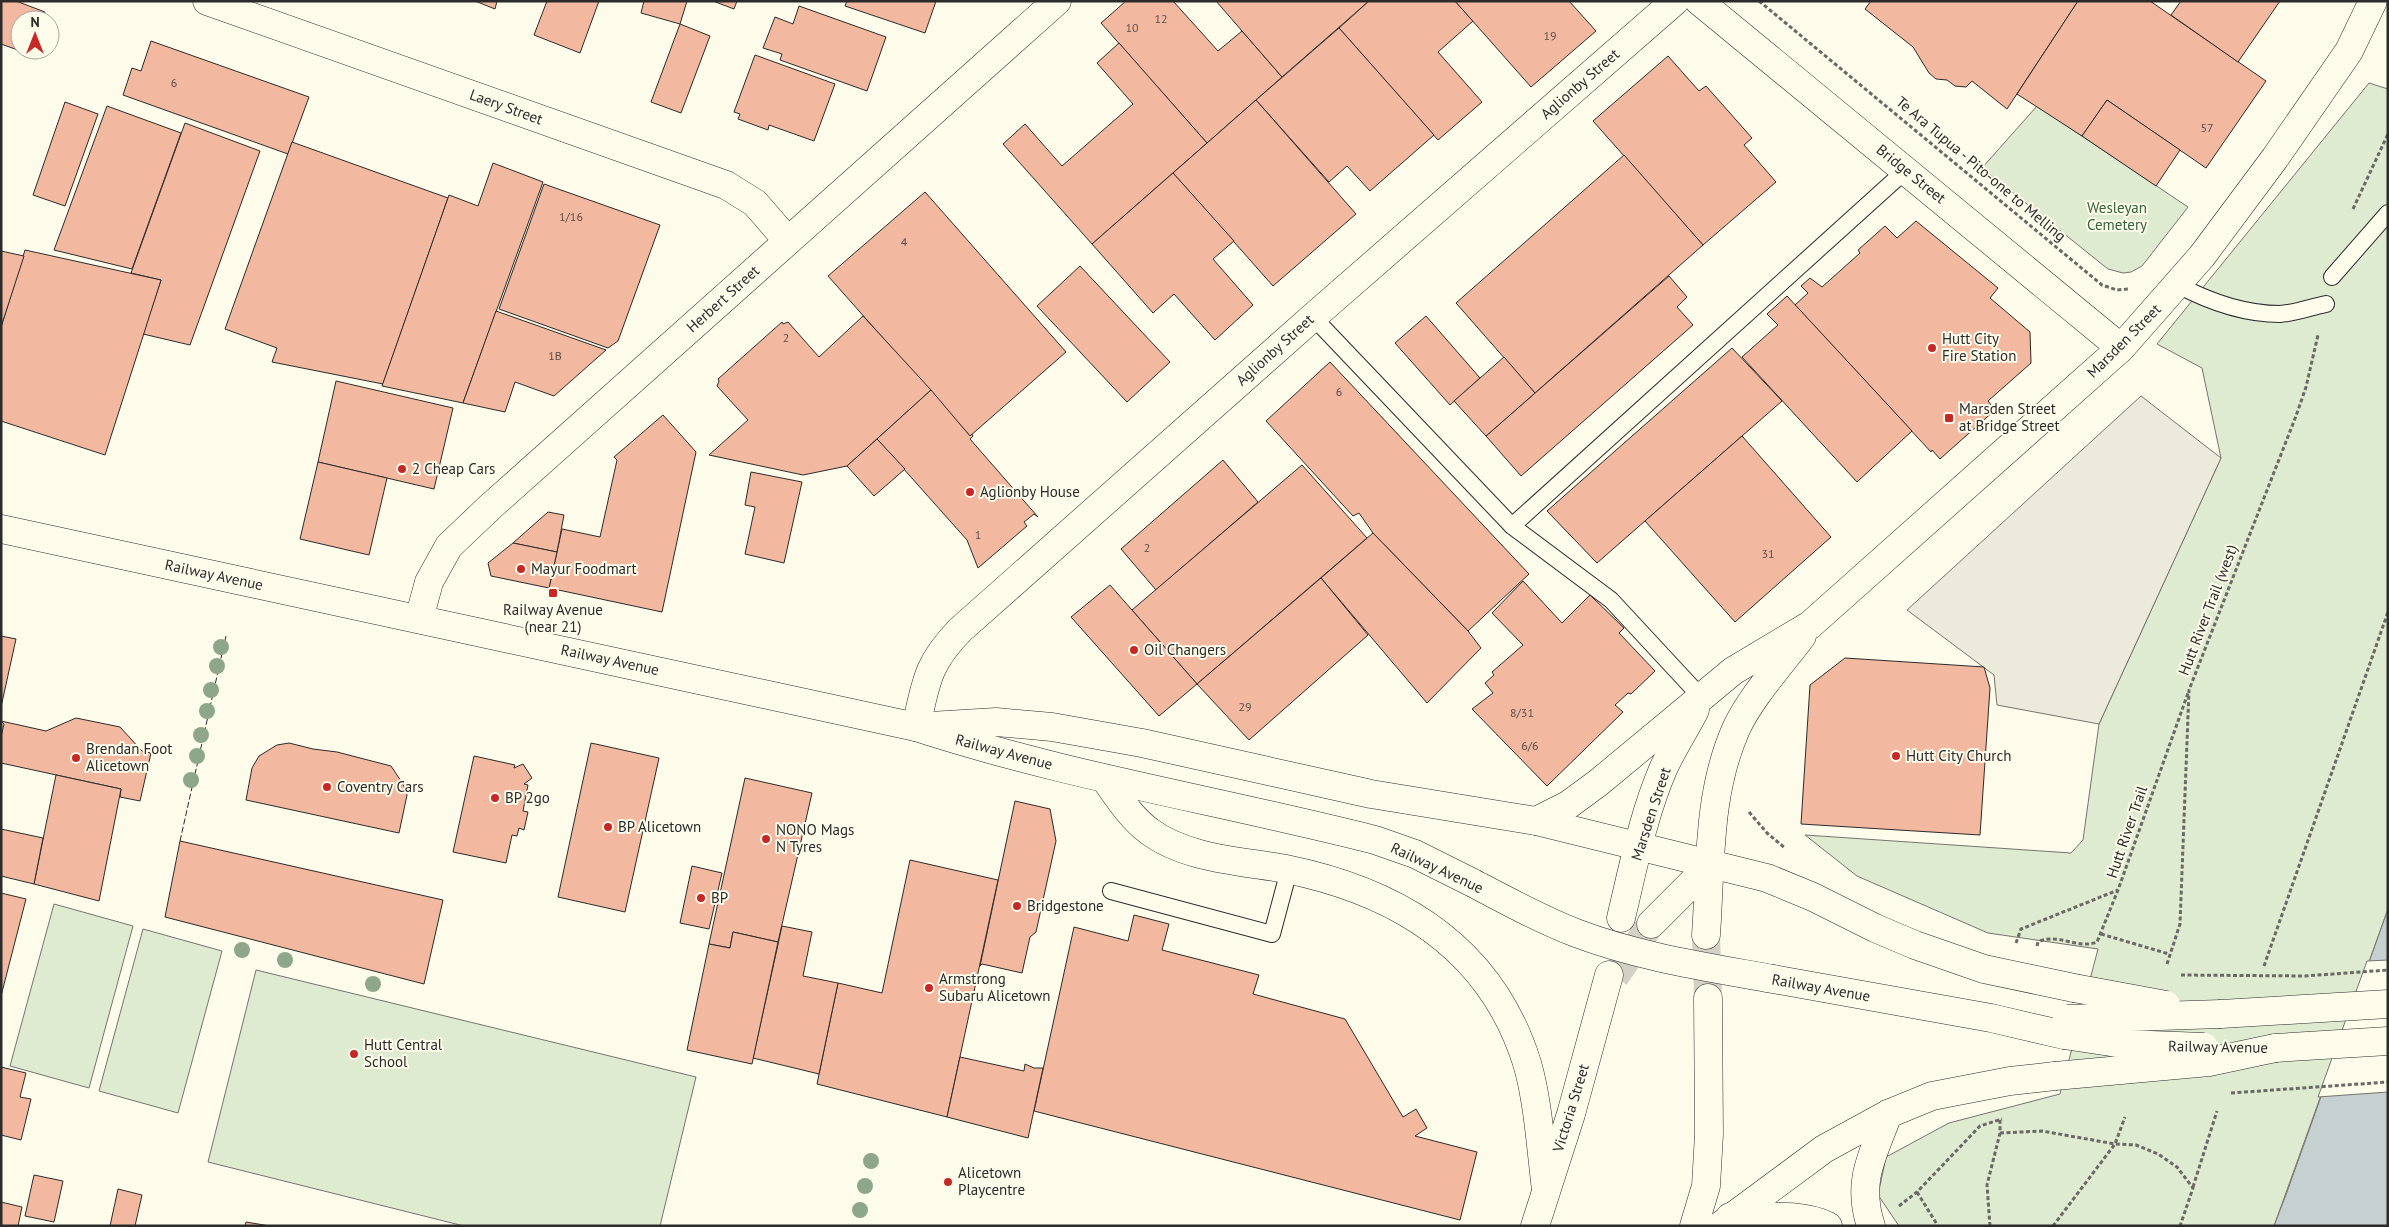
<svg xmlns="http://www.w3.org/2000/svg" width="2389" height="1227" font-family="'PT Sans',sans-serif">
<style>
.green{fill:#deebd1;stroke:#74746e}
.parking{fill:#eceadb;stroke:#74746e}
.water{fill:#c7d0d0;stroke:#74746e}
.pier{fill:#fdfbea;stroke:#74746e}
.building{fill:#f2b8a0;stroke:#2b2b2b}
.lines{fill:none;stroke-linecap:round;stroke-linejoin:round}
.secondary-tunnel{stroke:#d3d1c4;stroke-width:28;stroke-dasharray:28 14;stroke-linecap:butt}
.service-casing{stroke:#2b2b2b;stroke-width:18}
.minor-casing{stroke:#2b2b2b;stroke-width:29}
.tertiary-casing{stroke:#2b2b2b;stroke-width:29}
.secondary-casing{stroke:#2b2b2b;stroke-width:29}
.path{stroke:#6a6964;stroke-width:3;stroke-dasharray:4 2.5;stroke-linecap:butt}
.service{stroke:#fdfbea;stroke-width:16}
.minor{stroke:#fdfbea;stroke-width:28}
.tertiary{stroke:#fdfbea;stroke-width:28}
.secondary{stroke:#fdfbea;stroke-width:28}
.secondary-bridge-casing{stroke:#2b2b2b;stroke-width:29;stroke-linecap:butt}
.path-bridge{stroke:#6a6964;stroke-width:3;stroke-dasharray:4 2.5;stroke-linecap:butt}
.secondary-bridge{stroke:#fdfbea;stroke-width:28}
.fence{stroke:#2b2b2b;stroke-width:1;stroke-dasharray:6 2.5;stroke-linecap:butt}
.tree{fill:#8ea78a}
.poi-dot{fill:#c62828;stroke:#fdfbea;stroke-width:2}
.labels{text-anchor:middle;stroke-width:4;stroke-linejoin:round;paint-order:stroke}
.number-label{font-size:12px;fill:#5d4e48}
.street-label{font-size:15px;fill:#2b2b2b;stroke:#fdfbea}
.park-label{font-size:15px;fill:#34623c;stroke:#fdfbea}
.poi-label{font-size:15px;fill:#2b2b2b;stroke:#fdfbea;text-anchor:start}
</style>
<rect width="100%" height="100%" fill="#fdfbea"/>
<g class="green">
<polygon points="2369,83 2388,89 2388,909 2274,1226 1899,1226 1878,1195 1886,1157 1949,1123 2060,1094 2098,949 1988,933 1857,876 1805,835 2071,853 2083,840 2099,724 2221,458 2202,368 2157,344"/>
<polygon points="2037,106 2188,207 2142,266 2131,272 2123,273 2108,269 1982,168"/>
<polygon points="54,904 133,926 89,1088 10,1066"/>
<polygon points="143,929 222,951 178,1113 99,1091"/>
<polygon points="256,970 696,1077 660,1226 464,1226 208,1162"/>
</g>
<polygon class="parking" points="2141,396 2221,458 2099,724 1997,705 1994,675 1907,610"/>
<polygon class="water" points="2388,909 2388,1226 2274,1226 2287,1192"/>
<polygon class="pier" points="2388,960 2388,1092 2318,1097 2367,961"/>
<g class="building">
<polygon points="1,1 16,1 45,12 42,20 20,20 20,50 31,50 29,54 1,44"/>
<polygon points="475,1 497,1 495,9"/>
<polygon points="547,1 599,1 580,53 534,35"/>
<polygon points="644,1 687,1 680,24 641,13"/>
<polygon points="713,1 737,1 734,9"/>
<polygon points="847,1 936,1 925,33 845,6"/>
<polygon points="1126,1 1173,1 1218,51 1242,31 1282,77 1207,143 1101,23"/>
<polygon points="1216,1 1369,1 1282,77"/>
<polygon points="1369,1 1455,1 1473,21 1438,52 1482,102 1438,140 1339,28"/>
<polygon points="1455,1 1569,1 1596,31 1531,87"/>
<polygon points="1871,1 2078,1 2007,109 1972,81 1966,87 1955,86 1947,80 1936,79 1929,73 1913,47 1865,9"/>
<polygon points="2078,1 2150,1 2266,81 2206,168 2107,100 2082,136 2017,94"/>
<polygon points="2181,1 2280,1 2238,62 2171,15"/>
<polygon points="799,6 886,37 867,91 780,60 782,54 763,48 775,17 793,24"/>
<polygon points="680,24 710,36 681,113 651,102"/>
<polygon points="1339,28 1434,135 1370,191 1347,166 1329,182 1256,100"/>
<polygon points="151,41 309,97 288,154 123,95 132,68 141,71"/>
<polygon points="1119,43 1207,143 1092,244 1003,144 1025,124 1062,166 1133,104 1097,63"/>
<polygon points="755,55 835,84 814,141 769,125 768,130 738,119 740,114 734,112"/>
<polygon points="1668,56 1699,91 1706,86 1752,138 1744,145 1776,182 1703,245 1593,121"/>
<polygon points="1256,100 1356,214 1273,286 1173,173"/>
<polygon points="2107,100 2180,150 2156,186 2082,136"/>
<polygon points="65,102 98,114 65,206 33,195"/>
<polygon points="107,106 181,133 132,269 54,250"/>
<polygon points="185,123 260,151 190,345 143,334 161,280 131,273"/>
<polygon points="292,142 448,198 383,384 272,362 277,348 225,329"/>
<polygon points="1624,155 1703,245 1535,393 1456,303"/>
<polygon points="493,163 543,182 463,403 382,386 449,195 478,206"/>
<polygon points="1173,173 1234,241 1213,259 1253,305 1215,340 1174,294 1153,313 1092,244"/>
<polygon points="544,184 660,225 618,341 608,348 499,309"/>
<polygon points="925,192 1066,352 970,436 828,276"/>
<polygon points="1916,221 1998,288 1990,298 2030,332 2031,363 1988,401 1995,410 1940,459 1932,450 1931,452 1795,305 1808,293 1801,286 1810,278 1822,287 1860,253 1858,250 1885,226 1897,238"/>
<polygon points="25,250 161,280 105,455 1,421 1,327"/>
<polygon points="1,251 24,256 1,327"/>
<polygon points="1080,266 1170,362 1127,402 1037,306"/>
<polygon points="1669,276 1687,297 1677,307 1693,325 1521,476 1486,436"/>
<polygon points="1787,296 1912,431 1857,482 1742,357 1778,325 1767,314"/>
<polygon points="496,311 606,350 554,396 515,382 505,412 463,403"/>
<polygon points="863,316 931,390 847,466 803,475 709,455 748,420 717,386 719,381 718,379 782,322 783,324 788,322 819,357"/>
<polygon points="1426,316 1480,378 1450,405 1395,343"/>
<polygon points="1732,348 1782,401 1597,563 1547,511"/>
<polygon points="1504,357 1535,393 1486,436 1454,401"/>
<polygon points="1330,362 1529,574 1468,631 1373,533 1359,513 1353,516 1266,421"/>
<polygon points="336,381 453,408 434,489 318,462"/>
<polygon points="931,390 970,436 972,434 973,436 970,439 1038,517 1034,514 1024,522 1027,526 978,568 967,540 877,439"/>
<polygon points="663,415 696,452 662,612 549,588 562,529 600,537 617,460 614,457"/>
<polygon points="1742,436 1831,537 1735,622 1645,521"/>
<polygon points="877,439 905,469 874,496 847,466"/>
<polygon points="1223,460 1258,502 1156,590 1121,549"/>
<polygon points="318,462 387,478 369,555 300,539"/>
<polygon points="1302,465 1367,538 1197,684 1132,610"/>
<polygon points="751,472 802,482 784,563 745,554 755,507 745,505"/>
<polygon points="548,512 564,515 557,552 513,543"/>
<polygon points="1373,533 1468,631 1481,648 1427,703 1321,578"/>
<polygon points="513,543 557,552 549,588 491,576 488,563"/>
<polygon points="1321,578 1368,635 1249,740 1197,684"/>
<polygon points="1523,581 1562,623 1590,595 1624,628 1619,633 1655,671 1631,694 1628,693 1615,705 1623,712 1547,786 1472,709 1493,693 1485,683 1494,675 1492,672 1523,645 1492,613"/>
<polygon points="1110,585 1197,684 1159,716 1071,617"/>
<polygon points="1,636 16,639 1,707"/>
<polygon points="1845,658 1984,667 1990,688 1980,835 1801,824 1810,685"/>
<polygon points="76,718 120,727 142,751 151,753 140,801 120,797 121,789 1,763 1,737 4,724 1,721 46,731"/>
<polygon points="289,743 313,749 337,752 391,766 403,784 407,795 399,833 246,800 252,768 259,756 277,745"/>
<polygon points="591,743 659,758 625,912 558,897"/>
<polygon points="474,756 515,765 514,768 523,764 532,778 524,784 528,785 523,811 528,812 524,830 519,828 517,836 512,835 506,863 453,852"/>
<polygon points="56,775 121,789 99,901 34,884"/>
<polygon points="745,778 812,793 778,942 733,932 730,948 709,944"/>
<polygon points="1015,801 1050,809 1056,841 1036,932 1030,937 1022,973 982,964 980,966"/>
<polygon points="1,829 43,838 34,884 1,876"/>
<polygon points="180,841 443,900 424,984 165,917"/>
<polygon points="910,860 998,880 947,1117 817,1084 838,983 882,993"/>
<polygon points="692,866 722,873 709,929 680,923"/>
<polygon points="1,893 26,899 1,996"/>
<polygon points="1134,915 1169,924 1162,950 1259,975 1253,994 1345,1019 1403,1117 1416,1109 1427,1128 1415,1136 1477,1152 1460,1220 1034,1111 1074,927 1128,941"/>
<polygon points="782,926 812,932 803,976 838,983 819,1074 753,1058"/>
<polygon points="733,932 778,942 752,1064 687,1050 709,944 730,948"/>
<polygon points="960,1057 1024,1071 1025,1064 1034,1068 1043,1068 1028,1138 947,1117"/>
<polygon points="1,1067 26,1073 20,1097 31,1099 21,1140 1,1135"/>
<polygon points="34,1175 63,1181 54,1222 25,1216"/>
<polygon points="118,1189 142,1195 135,1226 110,1226"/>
<polygon points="1,1202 22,1207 18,1226 1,1226"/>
<polygon points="246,1222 270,1226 245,1226"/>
</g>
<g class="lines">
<g class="secondary-tunnel">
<polyline points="1706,935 1708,998"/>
<polyline points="1615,977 1651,924"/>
</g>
<defs>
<g id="service">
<polyline points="2332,277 2388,213"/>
<path d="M 2178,285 C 2210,302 2244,314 2280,314 C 2295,313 2311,307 2326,304"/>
<polyline points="1313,317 1512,526 1906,170"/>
<polyline points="1512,526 1611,600 1701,697"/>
<polyline points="1111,891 1272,934 1289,870"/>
</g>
<g id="minor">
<polyline points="207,1 726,185 755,203 788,241"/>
<polyline points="419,619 429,582 449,546 490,507 1057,1"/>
<path d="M 916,727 C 926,682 927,664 960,630 L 1313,317 L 1675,1"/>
<path d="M 1730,1217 C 1762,1218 1799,1212 1828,1226"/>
<path d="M 1871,1226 C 1856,1181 1873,1155 1888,1114"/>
</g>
<polyline id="tertiary" points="1699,1 2121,348"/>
<g id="secondary">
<path d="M 1,529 L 916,727 C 1066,776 1222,801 1375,840 L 1415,854 L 1473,883"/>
<polyline points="930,726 996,722 1052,727 1142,743 1371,794 1536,821 1767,878 1813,897 1875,928 1915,945 1984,969 2074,988"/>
<path d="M 1105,779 C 1118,797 1131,818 1149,831 C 1186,859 1242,861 1286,869 C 1399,892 1491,948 1527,1063 C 1538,1100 1541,1150 1546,1190"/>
<polyline points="1536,821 1568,805 1598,783 1733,671 1810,625 2121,348 2202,256 2275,158 2349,51 2373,1"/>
<path d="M 1621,918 C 1633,868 1643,815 1664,767 C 1673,748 1685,729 1695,710"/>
<polyline points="1651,924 1711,864"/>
<path d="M 1706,935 C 1711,866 1707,794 1736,729 C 1750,698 1781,664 1802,636"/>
<polyline points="1773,979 1991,1018 2064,1035"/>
<polyline points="2221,1014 2388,1004"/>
<polyline points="2275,1048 2388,1041"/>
<polyline points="1535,1226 1571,1114 1609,975"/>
<polyline points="1694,1226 1706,1186 1709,1134 1708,998"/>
<polyline points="1720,1226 1824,1149 1888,1114 1932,1096 2010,1081 2055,1076"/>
</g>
</defs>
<use href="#service" class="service-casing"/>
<use href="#minor" class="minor-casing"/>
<use href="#tertiary" class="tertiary-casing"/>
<use href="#secondary" class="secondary-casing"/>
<g class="path">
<polyline points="1759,1 2102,285 2117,290 2128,289"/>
<polyline points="2353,209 2388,134"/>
<polyline points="1749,812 1767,833 1785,848"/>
<polyline points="2101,934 2169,954"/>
<polyline points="2016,943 2021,929 2118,890"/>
<path d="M 2037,946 L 2038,942 C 2057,932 2078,950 2097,942 L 2118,890 L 2188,693"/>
<polyline points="2167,964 2180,924 2189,690 2296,416 2306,387 2318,335"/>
<polyline points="2264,966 2388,612"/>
<polyline points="2000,1133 2042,1131 2115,1144 2136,1145 2158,1154 2177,1167 2193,1188 2180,1226"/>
<polyline points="2193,1187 2217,1111"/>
<polyline points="1917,1192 1938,1226"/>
<polyline points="1899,1206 1917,1192 1980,1126 2002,1119"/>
<polyline points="1990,1226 1987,1185 2000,1133 2000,1119"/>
<polyline points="2053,1226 2115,1144 2125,1117"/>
</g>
<use href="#service" class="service"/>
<use href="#minor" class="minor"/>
<use href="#tertiary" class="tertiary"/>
<use href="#secondary" class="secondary"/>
<defs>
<g id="secondary-bridge">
<path d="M 1473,883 C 1507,901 1540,919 1576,933 C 1639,957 1707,967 1773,979"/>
<polyline points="2074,988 2166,1005"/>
<polyline points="2067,1019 2221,1014"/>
<polyline points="2064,1035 2124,1044 2204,1047"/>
<polyline points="2055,1076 2209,1062 2275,1048"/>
</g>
</defs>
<use href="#secondary-bridge" class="secondary-bridge-casing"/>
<g class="path-bridge">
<polyline points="2181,975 2305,976 2388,970"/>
<polyline points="2231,1093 2388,1082"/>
</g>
<use href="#secondary-bridge" class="secondary-bridge"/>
<polyline class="fence" points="180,841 226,636"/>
</g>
<g class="tree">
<circle cx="221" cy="647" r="8"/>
<circle cx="217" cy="666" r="8"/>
<circle cx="211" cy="690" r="8"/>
<circle cx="207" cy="711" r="8"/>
<circle cx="201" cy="735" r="8"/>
<circle cx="197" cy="756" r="8"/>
<circle cx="191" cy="780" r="8"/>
<circle cx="242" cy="950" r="8"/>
<circle cx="285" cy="960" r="8"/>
<circle cx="373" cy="984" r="8"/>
<circle cx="871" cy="1161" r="8"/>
<circle cx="865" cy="1186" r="8"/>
<circle cx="860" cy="1210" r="8"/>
</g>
<g class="poi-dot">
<circle cx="1932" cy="348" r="5"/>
<rect x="1944" y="413" width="10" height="10" rx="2.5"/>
<circle cx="402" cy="469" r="5"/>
<circle cx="970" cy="492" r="5"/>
<circle cx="521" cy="569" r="5"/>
<rect x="548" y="588" width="10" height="10" rx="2.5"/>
<circle cx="1134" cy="650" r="5"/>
<circle cx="1896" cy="756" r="5"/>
<circle cx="76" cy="758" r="5"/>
<circle cx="327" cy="787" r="5"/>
<circle cx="495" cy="798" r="5"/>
<circle cx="608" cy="827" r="5"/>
<circle cx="766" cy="839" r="5"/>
<circle cx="701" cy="898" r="5"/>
<circle cx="1017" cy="906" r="5"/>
<circle cx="929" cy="988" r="5"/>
<circle cx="354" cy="1054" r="5"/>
<circle cx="948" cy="1182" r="5"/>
</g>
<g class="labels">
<g class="number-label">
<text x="1161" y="23">12</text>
<text x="1132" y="32">10</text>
<text x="1550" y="40">19</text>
<text x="174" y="87">6</text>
<text x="2207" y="132">57</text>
<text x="571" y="221">1/16</text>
<text x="904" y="246">4</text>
<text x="786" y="342">2</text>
<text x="555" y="360">1B</text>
<text x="1339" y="396">6</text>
<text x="978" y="539">1</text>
<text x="1147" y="552">2</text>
<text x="1768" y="558">31</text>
<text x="1245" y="711">29</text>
<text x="1522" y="717">8/31</text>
<text x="1530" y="750">6/6</text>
</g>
<g class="street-label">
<text transform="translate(1580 84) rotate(-41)" y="5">Aglionby Street</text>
<text transform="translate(506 107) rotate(20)" y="5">Laery Street</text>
<text transform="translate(1981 169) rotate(40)" y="5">Te Ara Tupua - Pito-one to Melling</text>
<text transform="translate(1911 174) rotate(39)" y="5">Bridge Street</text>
<text transform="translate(723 299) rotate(-42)" y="5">Herbert Street</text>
<text transform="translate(2124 341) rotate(-45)" y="5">Marsden Street</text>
<text transform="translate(1275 350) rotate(-42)" y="5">Aglionby Street</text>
<text transform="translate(214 575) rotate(12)" y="5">Railway Avenue</text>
<text transform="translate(2208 610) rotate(-69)" y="5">Hutt River Trail (west)</text>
<text transform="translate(610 660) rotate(12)" y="5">Railway Avenue</text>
<text transform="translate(1004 752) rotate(15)" y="5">Railway Avenue</text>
<text transform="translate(1651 814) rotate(-72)" y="5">Marsden Street</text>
<text transform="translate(2127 832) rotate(-71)" y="5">Hutt River Trail</text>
<text transform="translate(1437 868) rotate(25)" y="5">Railway Avenue</text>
<text transform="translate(1821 988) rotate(10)" y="5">Railway Avenue</text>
<text transform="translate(2218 1047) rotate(1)" y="5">Railway Avenue</text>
<text transform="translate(1571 1108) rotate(-73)" y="5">Victoria Street</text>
</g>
<g class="park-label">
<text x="2117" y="213">Wesleyan<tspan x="2117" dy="17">Cemetery</tspan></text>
</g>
<g class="poi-label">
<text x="1942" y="344">Hutt City<tspan x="1942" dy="17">Fire Station</tspan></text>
<text x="1959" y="414">Marsden Street<tspan x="1959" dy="17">at Bridge Street</tspan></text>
<text x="412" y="474">2 Cheap Cars</text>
<text x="980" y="497">Aglionby House</text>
<text x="531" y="574">Mayur Foodmart</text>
<text x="553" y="615" text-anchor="middle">Railway Avenue<tspan x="553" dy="17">(near 21)</tspan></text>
<text x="1144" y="655">Oil Changers</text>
<text x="86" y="754">Brendan Foot<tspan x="86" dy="17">Alicetown</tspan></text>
<text x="1906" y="761">Hutt City Church</text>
<text x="337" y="792">Coventry Cars</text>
<text x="505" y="803">BP 2go</text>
<text x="618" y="832">BP Alicetown</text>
<text x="776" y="835">NONO Mags<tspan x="776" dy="17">N Tyres</tspan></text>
<text x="711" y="903">BP</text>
<text x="1027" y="911">Bridgestone</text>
<text x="939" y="984">Armstrong<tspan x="939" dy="17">Subaru Alicetown</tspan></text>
<text x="364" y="1050">Hutt Central<tspan x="364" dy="17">School</tspan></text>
<text x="958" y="1178">Alicetown<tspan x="958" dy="17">Playcentre</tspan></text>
</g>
</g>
<rect width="2389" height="1227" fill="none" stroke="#2b2b2b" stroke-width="5"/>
<g transform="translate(35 35)"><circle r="24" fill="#fdfbea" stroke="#a9a89e"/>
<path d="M0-4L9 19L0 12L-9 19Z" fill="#c62828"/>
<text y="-8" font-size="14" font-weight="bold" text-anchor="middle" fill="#2b2b2b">N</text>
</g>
</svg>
